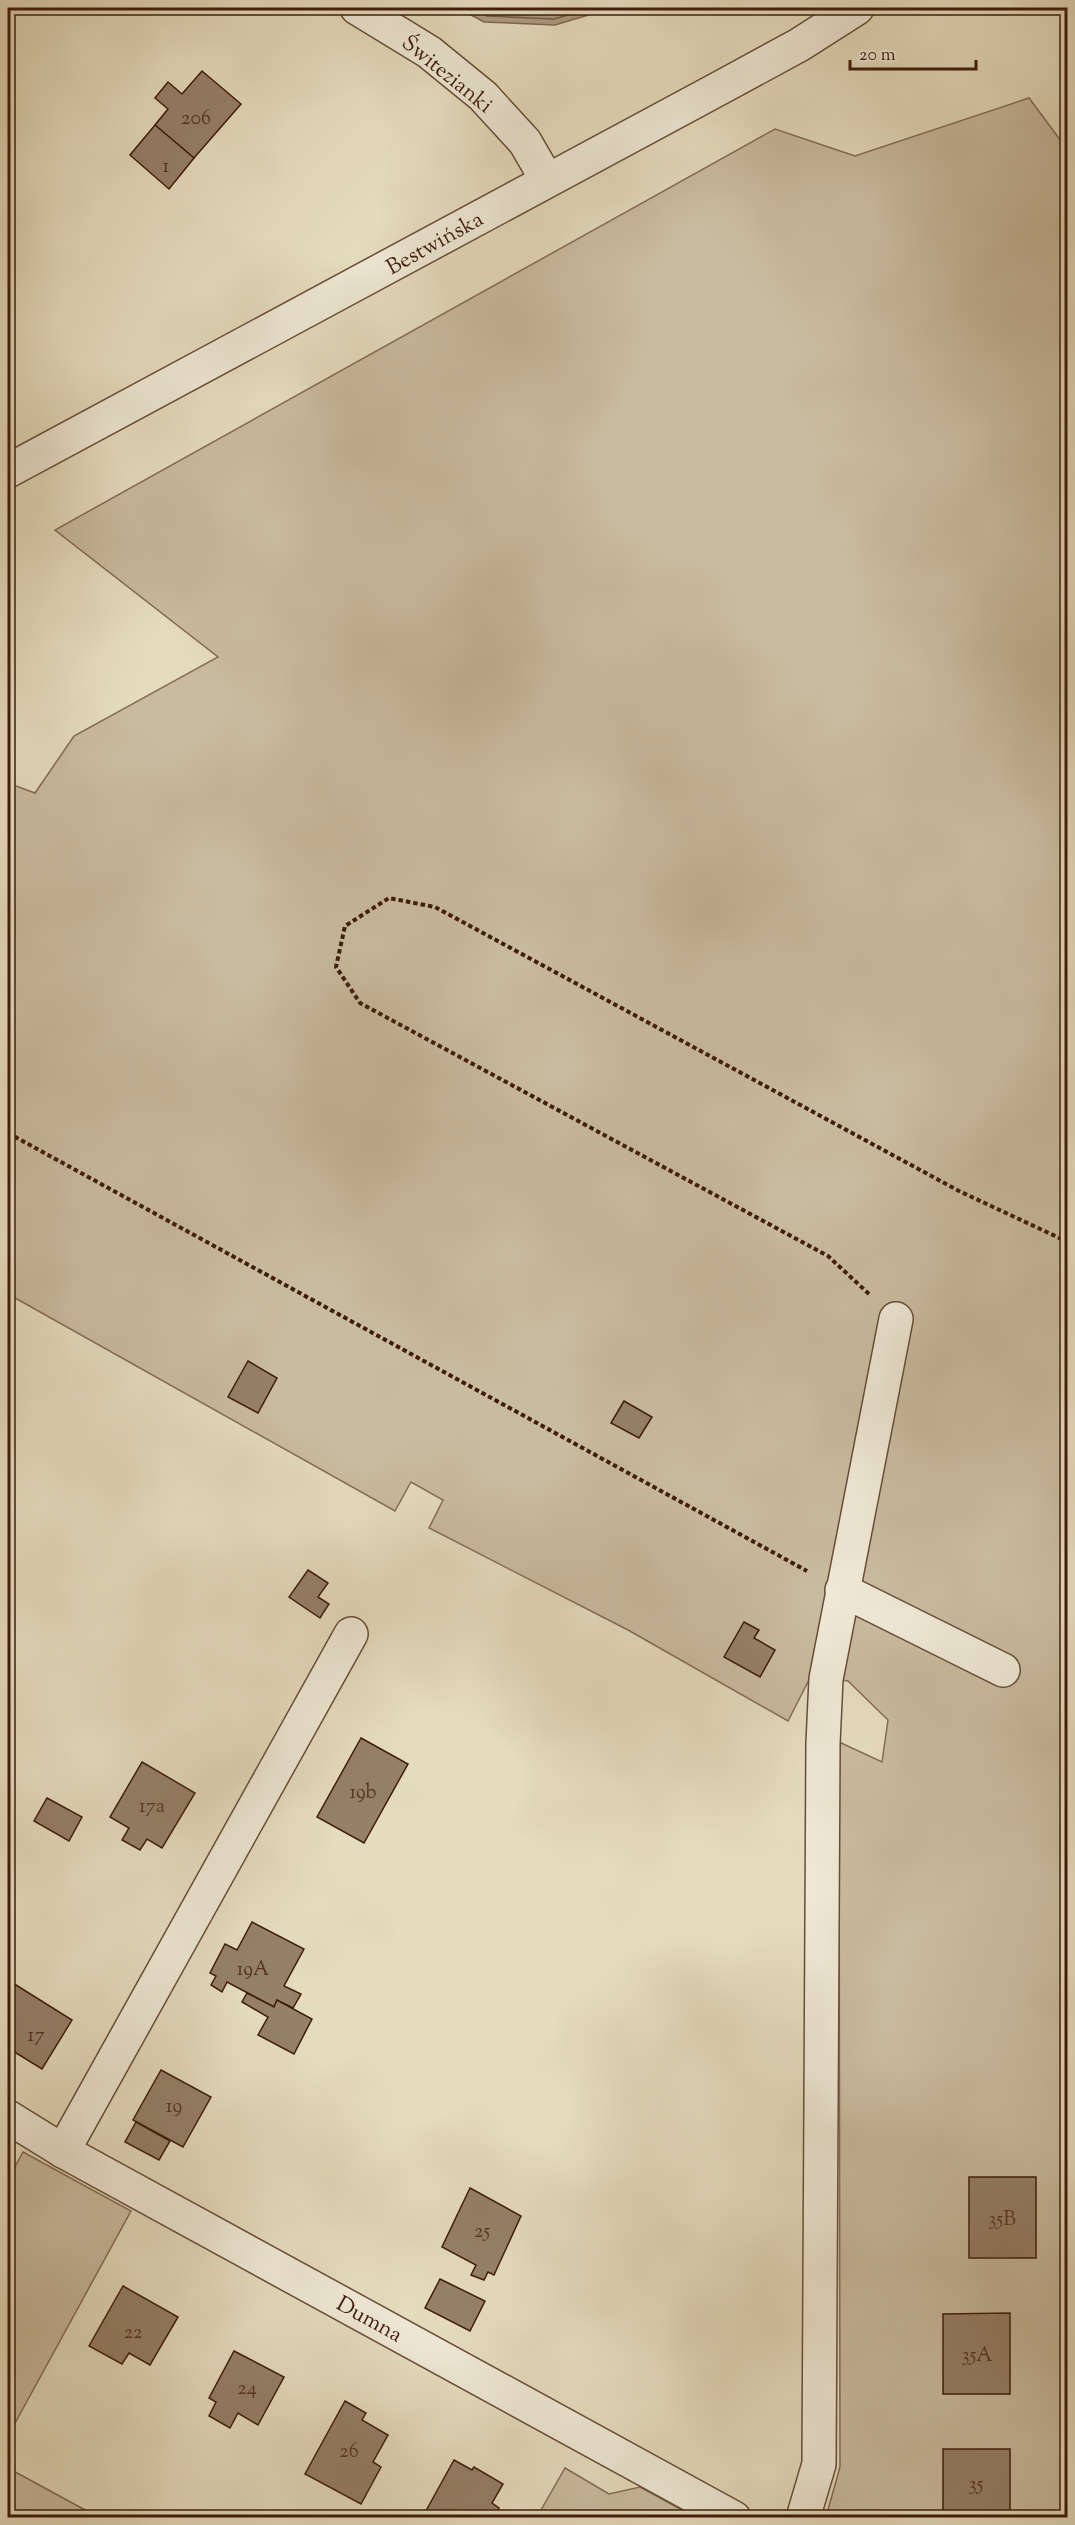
<svg xmlns="http://www.w3.org/2000/svg" width="1075" height="2525" font-family="'Sorts Mill Goudy',serif">
<style>
.green{fill:#c9bb9f;stroke:#846c54;stroke-width:1.5}
.water{fill:#ac9b81;stroke:#806851;stroke-width:1.5}
.lines{fill:none;stroke-linecap:round;stroke-linejoin:round}
.shore{stroke:#755c46;stroke-width:1.5}
.building{fill:#958068;stroke:#3e1c0a;stroke-width:1.5}
.minor-casing{stroke:#684c37;stroke-width:36}
.path{stroke:#3e1c0a;stroke-width:4;stroke-dasharray:4.5 3;stroke-linecap:butt}
.minor{stroke:#eee8d5;stroke-width:33}
.labels{text-anchor:middle;stroke-width:4.5;stroke-linejoin:round;paint-order:stroke}
.number-label{font-size:20px;fill:#543522}
.street-label{font-size:22px;fill:#3e1c0a;stroke:#eee8d5}
</style>
<rect width="100%" height="100%" fill="#e5dcbe"/>
<filter id="stains"><feTurbulence type="fractalNoise" baseFrequency=".00333" numOctaves="4"/><feColorMatrix values="0 0 0 0 .2 0 0 0 0 .09 0 0 0 0 .02 0 0 0 .5 -.17"/></filter>
<radialGradient id="worn" r=".72"><stop offset=".6" stop-color="#630" stop-opacity="0"/><stop offset="1" stop-color="#630" stop-opacity=".3"/></radialGradient>
<g class="green">
<polygon points="1029,98 1064,145 1067,144 1067,2517 826,2517 840,2467 839,1742 882,1762 888,1720 848,1681 811,1676 788,1721 628,1630 429,1528 443,1500 411,1482 395,1511 8,1294 8,783 35,793 74,736 218,657 55,530 775,129 855,156"/>
<polygon points="23,2152 131,2211 8,2436 8,2180"/>
<polygon points="8,2468 98,2517 8,2517"/>
<polygon points="565,2468 609,2494 640,2487 695,2517 537,2517"/>
</g>
<polygon class="water" points="458,8 612,8 555,25 484,22"/>
<g class="lines">
<g class="shore">
<polyline points="470,8 487,16 554,19 592,8"/>
<polyline points="486,8 553,11 566,8"/>
</g>
</g>
<g class="building">
<polygon points="202,71 241,104 194,158 155,125 168,109 155,98 168,82 182,94"/>
<polygon points="155,125 194,158 169,189 130,155"/>
<polygon points="248,1361 277,1378 258,1413 228,1397"/>
<polygon points="624,1401 652,1417 639,1438 611,1423"/>
<polygon points="308,1570 328,1583 318,1597 329,1604 320,1618 289,1597"/>
<polygon points="744,1622 759,1630 754,1638 775,1650 760,1677 724,1657"/>
<polygon points="361,1738 408,1764 364,1843 317,1817"/>
<polygon points="142,1762 195,1793 162,1848 147,1839 140,1850 122,1840 129,1828 110,1817"/>
<polygon points="47,1798 82,1817 69,1841 34,1821"/>
<polygon points="252,1922 304,1949 284,1986 301,1994 293,2008 277,2000 274,2007 227,1982 222,1992 211,1985 216,1976 210,1973 225,1944 237,1950"/>
<polygon points="8,1980 72,2020 42,2069 8,2048"/>
<polygon points="247,1993 274,2007 277,2000 312,2019 294,2054 258,2035 268,2017 242,2002"/>
<polygon points="161,2070 211,2097 183,2147 133,2120"/>
<polygon points="136,2122 170,2141 159,2160 125,2142"/>
<rect x="969" y="2177" width="67" height="81"/>
<polygon points="470,2188 521,2216 494,2275 488,2272 484,2280 471,2275 476,2265 442,2247"/>
<polygon points="440,2279 485,2301 470,2331 425,2308"/>
<polygon points="123,2286 178,2317 150,2365 129,2353 122,2364 89,2346"/>
<polygon points="1010,2313 1010,2394 943,2394 943,2314"/>
<polygon points="234,2351 284,2377 258,2425 238,2413 230,2428 209,2416 216,2402 209,2398"/>
<polygon points="345,2401 366,2413 362,2420 388,2435 373,2462 381,2467 361,2504 305,2474"/>
<rect x="943" y="2449" width="67" height="69"/>
<polygon points="454,2460 472,2470 474,2467 503,2484 492,2503 499,2508 494,2518 422,2518"/>
</g>
<g class="lines">
<defs>
<g id="minor">
<polyline points="357,8 429,52 483,96 525,142 547,180"/>
<polyline points="8,471 718,89 799,45 857,8"/>
<polyline points="842,1590 1003,1670"/>
<polyline points="8,2117 63,2151 734,2518"/>
<polyline points="63,2151 351,1634"/>
<polyline points="803,2518 819,2464 823,1743 826,1679 896,1319"/>
</g>
</defs>
<use href="#minor" class="minor-casing"/>
<g class="path">
<polyline points="8,1133 807,1571"/>
<polyline points="869,1294 828,1256 360,1003 336,967 345,926 389,898 435,907 959,1191 1068,1242"/>
</g>
<use href="#minor" class="minor"/>
</g>
<g class="labels">
<g class="number-label">
<text x="196" y="124">206</text>
<text x="166" y="172">1</text>
<text x="363" y="1798">19b</text>
<text x="152" y="1812">17a</text>
<text x="253" y="1975">19A</text>
<text x="36" y="2041">17</text>
<text x="174" y="2112">19</text>
<text x="1002" y="2225">35B</text>
<text x="482" y="2237">25</text>
<text x="133" y="2338">22</text>
<text x="977" y="2361">35A</text>
<text x="247" y="2394">24</text>
<text x="349" y="2457">26</text>
<text x="976" y="2490">35</text>
</g>
<g class="street-label">
<text transform="translate(448 73) rotate(39)" y="8">Świtezianki</text>
<text transform="translate(434 242) rotate(-29)" y="8">Bestwińska</text>
<text transform="translate(370 2318) rotate(29)" y="8">Dumna</text>
</g>
</g>
<rect width="1075" height="2525" fill="none" stroke="#e5dcbe" stroke-width="30"/>
<rect x="9" y="9" width="1057" height="2507" fill="none" stroke="#3e1c0a" stroke-width="3"/>
<rect x="15" y="15" width="1045" height="2495" fill="none" stroke="#3e1c0a" stroke-width="1.5"/>
<path d="M850 60v9h126v-9" fill="none" stroke="#3e1c0a" stroke-width="3"/>
<text x="859" y="60" font-size="18" fill="#3e1c0a" stroke="#eee8d5" stroke-width="4.5" paint-order="stroke">20 m</text>
<rect width="100%" height="100%" filter="url(#stains)"/>
<rect width="100%" height="100%" fill="url(#worn)"/>
</svg>
